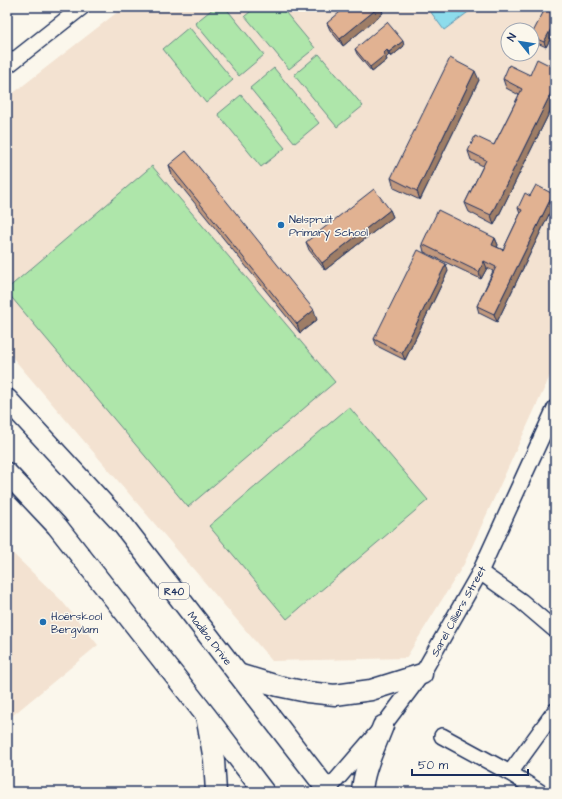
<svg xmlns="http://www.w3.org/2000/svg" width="562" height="799" font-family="'Architects Daughter',sans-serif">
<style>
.built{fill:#f3e2d1;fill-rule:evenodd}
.green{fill:#aee6aa;stroke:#648a84}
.water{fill:#8ddcec;stroke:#5f97b3}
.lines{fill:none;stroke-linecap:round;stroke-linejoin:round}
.minor-casing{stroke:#1b2f5e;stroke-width:18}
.major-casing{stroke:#1b2f5e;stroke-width:23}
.minor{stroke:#fbf7ec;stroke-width:15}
.major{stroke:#fbf7ec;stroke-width:20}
.wall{fill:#c2997e;stroke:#1b2f5e}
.shaded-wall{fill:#9e7d66;stroke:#1b2f5e}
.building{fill:#e1b292;stroke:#1b2f5e}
.poi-dot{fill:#1f6fb2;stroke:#fbf7ec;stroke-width:1.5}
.labels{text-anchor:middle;stroke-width:3;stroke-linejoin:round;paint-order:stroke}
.shield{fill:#fbf7ec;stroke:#5e6b89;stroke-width:1}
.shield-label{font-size:10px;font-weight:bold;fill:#1b2f5e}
.poi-label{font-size:11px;fill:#1b2f5e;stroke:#fbf7ec;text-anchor:start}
.street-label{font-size:11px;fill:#1b2f5e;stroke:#fbf7ec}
</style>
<rect width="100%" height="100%" fill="#fbf7ec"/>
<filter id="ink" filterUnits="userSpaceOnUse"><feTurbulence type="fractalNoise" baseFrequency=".025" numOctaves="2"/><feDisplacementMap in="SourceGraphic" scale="8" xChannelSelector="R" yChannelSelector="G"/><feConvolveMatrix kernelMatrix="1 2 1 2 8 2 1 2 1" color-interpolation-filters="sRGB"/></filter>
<g filter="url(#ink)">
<g class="built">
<path d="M 124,7 L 555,7 L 555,365 L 464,564 L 406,658 L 272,661 L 7,351 L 7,98 ZM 508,30 L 532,30 L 532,54 L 508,54 Z"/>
<polygon points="7,548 61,600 98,645 7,720"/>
</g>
<g class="green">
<polygon points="215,7 225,7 264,55 239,76 195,23"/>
<polygon points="256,7 281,7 315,48 289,69 245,16"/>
<polygon points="189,27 233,80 206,103 163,49"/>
<polygon points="319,54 363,106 337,127 294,75"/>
<polygon points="274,68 319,123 295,143 250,88"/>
<polygon points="241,95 285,148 261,167 218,114"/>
<polygon points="152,166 335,382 188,507 7,292 7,289"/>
<polygon points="349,407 428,500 287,619 209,526"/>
</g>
<polygon class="water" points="427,7 469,7 471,10 444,30"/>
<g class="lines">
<defs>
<g id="minor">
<polyline points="7,66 82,7"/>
<polyline points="480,572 521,601 555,630"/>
<polyline points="442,736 510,773 540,792"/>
<polyline points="510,773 555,711"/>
<polyline points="326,792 383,726 422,674 480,572 555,408"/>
</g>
<g id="major">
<polyline points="7,399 123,525 329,792"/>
<polyline points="7,473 57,526 207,717 264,792"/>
<polyline points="238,674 278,686 307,692 335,695 371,690 422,674"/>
<polyline points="207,721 214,760 216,792"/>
<path d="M 362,792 C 363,770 375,747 383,726"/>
</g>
</defs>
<use href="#minor" class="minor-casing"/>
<use href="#major" class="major-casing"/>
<use href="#minor" class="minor"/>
<use href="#major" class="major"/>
</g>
<g class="wall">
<polygon points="555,7 555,32 554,32 546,47 533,41 532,39 532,34"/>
<polygon points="383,13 343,46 330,30 327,23"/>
<polygon points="404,46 391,57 389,55 386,58 387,60 372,72 357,54 355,49"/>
<polygon points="555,68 555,101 494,225 469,212 465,203 483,166 471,160 468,151 494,145 519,95 506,88 503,79 530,75"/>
<polygon points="479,80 420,200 394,188 391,178"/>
<polygon points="169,165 317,320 300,333 172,175"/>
<polygon points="553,194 555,199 555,202 497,322 479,313 477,306 493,271 487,268 481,279 424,252 422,244 495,238 498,245 497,247 503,250 520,214 518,208 530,196"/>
<polygon points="390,210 393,217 325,270 309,250 306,242"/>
<polygon points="448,271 405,360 377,346 374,339"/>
</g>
<g class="shaded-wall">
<polygon points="379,7 381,7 383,13 343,46 340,39"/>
<polygon points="486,7 493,7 488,11"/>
<polygon points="552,27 554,32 546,47 544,42"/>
<polygon points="403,41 404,46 391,57 389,52"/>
<polygon points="387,50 389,55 386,58 387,60 372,72 370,67"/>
<polygon points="475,71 479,80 420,200 417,191"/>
<polygon points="555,85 555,101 494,225 491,215"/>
<polygon points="553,194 555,199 555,202 497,322 494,314"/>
<polygon points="390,210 393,217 325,270 322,263"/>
<polygon points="495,238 498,245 495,252 492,245"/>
<polygon points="484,261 487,268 481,279 479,272"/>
<polygon points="446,264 448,271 405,360 402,353"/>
<polygon points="314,310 317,320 300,333 297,324"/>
</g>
<g class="building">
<polygon points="346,7 379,7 340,39 327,23"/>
<polygon points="546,7 555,7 555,28 552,27 544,42 532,37 532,34"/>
<polygon points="387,22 403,41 389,52 387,50 384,53 385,55 370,67 355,49"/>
<polygon points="450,58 475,71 417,191 391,178"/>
<polygon points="537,59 555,68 555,85 491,215 465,203 486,160 468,151 475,136 494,145 522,89 503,79 509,65 530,75"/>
<polygon points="186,151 314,310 297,324 169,165"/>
<polygon points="536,185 553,194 494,314 477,306 496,267 484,261 479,272 422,244 438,210 495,238 492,245 503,250 522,210 518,208 525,193 530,196"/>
<polygon points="374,189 390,210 322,263 306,242"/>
<polygon points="418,250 446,264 402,353 374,339"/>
</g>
</g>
<g class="poi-dot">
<circle cx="281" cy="225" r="4"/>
<circle cx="43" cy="622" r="4"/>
</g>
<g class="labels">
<rect class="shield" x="159" y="583" width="30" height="16" rx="3"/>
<g class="shield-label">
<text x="174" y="595">R40</text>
</g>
<g class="poi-label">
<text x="289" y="223">Nelspruit<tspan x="289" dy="13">Primary School</tspan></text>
<text x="51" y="620">Hoërskool<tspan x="51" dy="13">Bergvlam</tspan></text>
</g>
<g class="street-label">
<text transform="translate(458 611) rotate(-61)" y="4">Sarel Cilliers Street</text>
<text transform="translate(210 638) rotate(52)" y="4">Madiba Drive</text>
</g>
</g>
<rect width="562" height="799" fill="none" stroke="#fbf7ec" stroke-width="24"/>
<rect x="12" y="12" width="538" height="775" fill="none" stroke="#1b2f5e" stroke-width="1.5" filter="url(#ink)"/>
<g transform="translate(520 42) rotate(300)"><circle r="19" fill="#fbf7ec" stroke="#a1a7b3"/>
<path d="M0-3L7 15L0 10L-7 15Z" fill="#1f6fb2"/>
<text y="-6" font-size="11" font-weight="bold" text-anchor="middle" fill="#1b2f5e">N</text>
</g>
<path d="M412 769v6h116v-6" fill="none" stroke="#1b2f5e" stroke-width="2"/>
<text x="418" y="769" font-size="12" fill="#1b2f5e" stroke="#fbf7ec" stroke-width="3" paint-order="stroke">50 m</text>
</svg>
